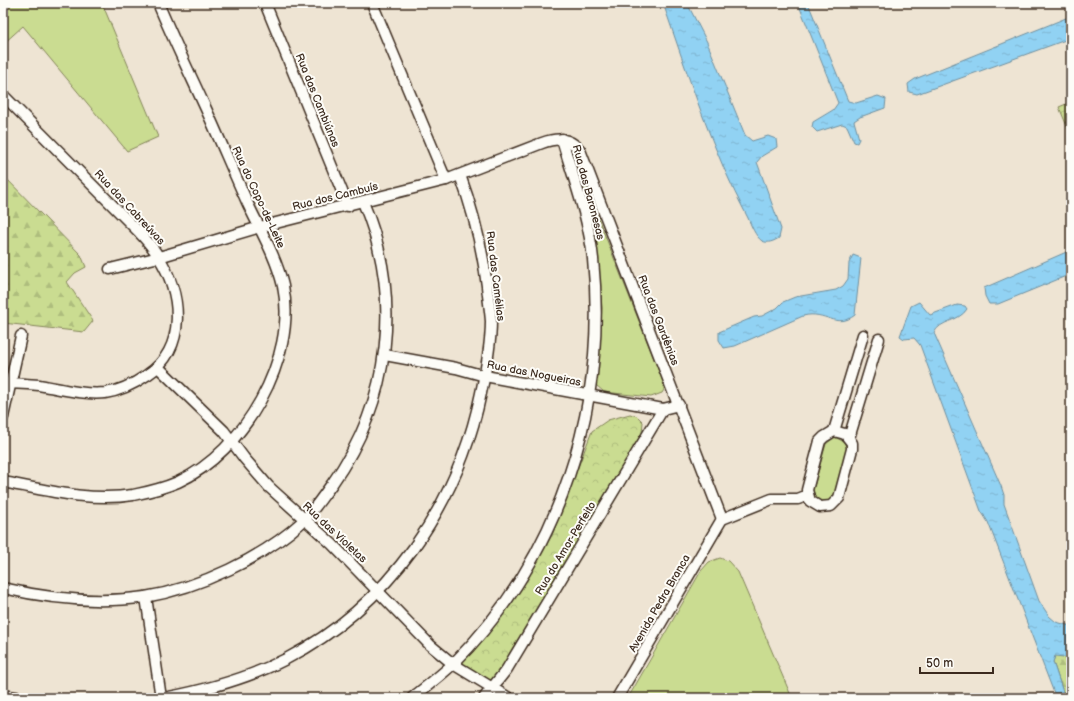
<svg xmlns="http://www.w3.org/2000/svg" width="1074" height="701" font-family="'Balsamiq Sans',sans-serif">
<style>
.grass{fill:#cadc91;stroke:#828358}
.forest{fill:url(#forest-firs);stroke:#828358}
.park{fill:url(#park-crowns);stroke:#828358}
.water{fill:url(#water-ripples);stroke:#6f8f9e}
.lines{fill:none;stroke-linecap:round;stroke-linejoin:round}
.minor-casing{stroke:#3b2a1e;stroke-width:13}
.minor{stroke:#fdfcf7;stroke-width:10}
.labels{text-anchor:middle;stroke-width:4;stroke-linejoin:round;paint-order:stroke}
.street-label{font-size:11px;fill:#3b2a1e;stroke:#fdfcf7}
</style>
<defs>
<pattern id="forest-firs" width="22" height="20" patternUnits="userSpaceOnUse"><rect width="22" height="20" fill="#cadc91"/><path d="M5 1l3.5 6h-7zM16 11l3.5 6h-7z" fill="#aebd7d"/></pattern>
<pattern id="park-crowns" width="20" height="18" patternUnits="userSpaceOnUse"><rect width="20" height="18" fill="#cadc91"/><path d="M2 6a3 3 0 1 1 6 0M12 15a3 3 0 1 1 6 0" fill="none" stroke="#aebd7d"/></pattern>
<pattern id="water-ripples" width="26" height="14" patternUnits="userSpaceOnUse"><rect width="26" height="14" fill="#91d2f3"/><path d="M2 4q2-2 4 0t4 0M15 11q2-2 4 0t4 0" fill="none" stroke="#7eb4d0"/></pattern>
</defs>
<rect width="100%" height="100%" fill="#eee4d3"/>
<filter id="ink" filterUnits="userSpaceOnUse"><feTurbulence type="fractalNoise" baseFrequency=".025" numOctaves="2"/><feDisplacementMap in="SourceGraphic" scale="8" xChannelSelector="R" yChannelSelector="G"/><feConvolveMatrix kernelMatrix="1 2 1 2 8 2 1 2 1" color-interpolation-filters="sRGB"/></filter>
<g filter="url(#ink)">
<g class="grass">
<polygon points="14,3 102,3 158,137 127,151 23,26 3,44 3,10"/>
<polygon points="583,180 664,384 664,390 662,393 651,397 604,392 596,385 602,308 598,258"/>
<polygon points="835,437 844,442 847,449 834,495 829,501 821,501 815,497 813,490 826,444"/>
<polygon points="720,558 728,561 738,572 792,698 628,698 701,571 709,562"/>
</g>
<g class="forest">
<polygon points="3,175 81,255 86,267 75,273 67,282 93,321 84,332 3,323"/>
<polygon points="1055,655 1064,657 1071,663 1071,693 1063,692 1053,662"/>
</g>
<g class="park">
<polygon points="1071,102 1071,136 1059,107"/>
<polygon points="630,414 637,416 643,422 642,433 494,680 490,683 463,665 463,662 511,604 531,572 552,535 592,431 608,420"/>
</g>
<g class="water">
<path d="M 663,3 L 687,3 L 707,42 L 745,135 L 752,141 L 768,136 L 776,139 L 777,147 L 762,156 L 757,162 L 781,229 L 779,238 C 774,241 768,244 762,241 C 755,236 751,225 748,218 C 712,151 688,75 663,3 Z"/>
<polygon points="798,3 808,3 848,101 856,103 878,96 886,99 885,108 860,117 854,121 859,139 857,143 854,142 847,126 842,124 817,132 812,127 813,122 833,110 838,103"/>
<polygon points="1071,16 1071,38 917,94 909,92 908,84 915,79"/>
<polygon points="1071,250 1071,274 998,304 989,304 985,296 984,288"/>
<path d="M 853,255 L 861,258 L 855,315 C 836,330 826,310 803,316 L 735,346 L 724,348 L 719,340 L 719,332 L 754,317 L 762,316 L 777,308 L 783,302 L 795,297 L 836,290 L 843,286 L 848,279 L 849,263 Z"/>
<path d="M 919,302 L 930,315 L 957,305 L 965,306 L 967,309 C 959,322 940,320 934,333 L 1001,486 L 1004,495 L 1004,504 L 1039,601 L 1049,616 L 1056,622 L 1071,626 L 1071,663 L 1064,657 L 1055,656 L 1053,662 L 1063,692 L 1054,693 L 988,522 L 981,511 L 920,345 L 914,338 L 904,339 L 900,336 L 911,306 Z"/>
</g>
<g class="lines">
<defs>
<g id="minor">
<polyline points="265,3 348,206"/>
<polyline points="372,3 446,180"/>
<path d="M 3,95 L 139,232 C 146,240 153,247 158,256 C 182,293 188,348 147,375 C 134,384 121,391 105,393 C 84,395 61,389 39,385 C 27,384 15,383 3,383"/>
<path d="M 110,269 L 159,257 L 260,227 L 446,180 L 542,143 C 556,138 569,137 580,150 L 722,519"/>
<polyline points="385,355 456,368 485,376 663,409 679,405"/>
<polyline points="158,367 224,431 244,458 269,487 332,544 430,645 453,664 509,698"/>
<polyline points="3,417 21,336"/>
<polygon points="834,431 845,434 852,443 852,449 839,498 831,506 820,507 810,501 807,490 820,441 824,437"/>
<polyline points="834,431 863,335"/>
<polyline points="849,438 879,339"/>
<path d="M 3,482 C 45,490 90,502 133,495 C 148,492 164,488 178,482 C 244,452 298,358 283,286 C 276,256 260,230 247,202 C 233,171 220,140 206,109 C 190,74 173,39 158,3"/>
<polyline points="722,519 772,499 798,499 808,495"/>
<path d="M 3,588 C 50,599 97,604 145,597 C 199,588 263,558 303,521 C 314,510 323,496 332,484 C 391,401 403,296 363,202"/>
<polyline points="146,597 161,698"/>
<polyline points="3,695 21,698"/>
<path d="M 164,698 C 206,690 247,679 286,659 C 389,606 458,505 481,393 C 486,370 491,345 491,321 C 490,309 488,297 487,286 C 482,246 474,213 460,175"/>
<path d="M 412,698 C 426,687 440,676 453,664 C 559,559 608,407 593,259 C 589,218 573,178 562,139"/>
<polyline points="484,698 507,669 663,409"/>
<polyline points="617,698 722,519"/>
</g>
</defs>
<use href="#minor" class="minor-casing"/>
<use href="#minor" class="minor"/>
</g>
</g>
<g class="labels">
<g class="street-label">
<text transform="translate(318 100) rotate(68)" y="4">Rua das Cambiúnas</text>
<text transform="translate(589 192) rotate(75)" y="4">Rua das Baronesas</text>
<text transform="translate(335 196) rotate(-14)" y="4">Rua dos Cambuís</text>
<text transform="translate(259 197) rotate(65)" y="4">Rua do Copo-de-Leite</text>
<text transform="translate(130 207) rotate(47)" y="4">Rua das Cabreúvas</text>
<text transform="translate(496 276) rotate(83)" y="4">Rua das Camélias</text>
<text transform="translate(659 320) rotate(69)" y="4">Rua das Gardênias</text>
<text transform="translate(534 373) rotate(11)" y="4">Rua das Nogueiras</text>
<text transform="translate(335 532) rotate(43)" y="4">Rua das Violetas</text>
<text transform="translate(565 548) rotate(-59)" y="4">Rua do Amor-Perfeito</text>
<text transform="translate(659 603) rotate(-60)" y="4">Avenida Pedra Branca</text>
</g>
</g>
<rect width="1074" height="701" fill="none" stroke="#fdfcf7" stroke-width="16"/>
<rect x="8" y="8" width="1058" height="685" fill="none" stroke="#3b2a1e" stroke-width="1.5" filter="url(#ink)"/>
<path d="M920 667v6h73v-6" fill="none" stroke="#3b2a1e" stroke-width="2"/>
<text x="926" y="667" font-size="12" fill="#3b2a1e" stroke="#fdfcf7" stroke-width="3" paint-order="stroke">50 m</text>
</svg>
